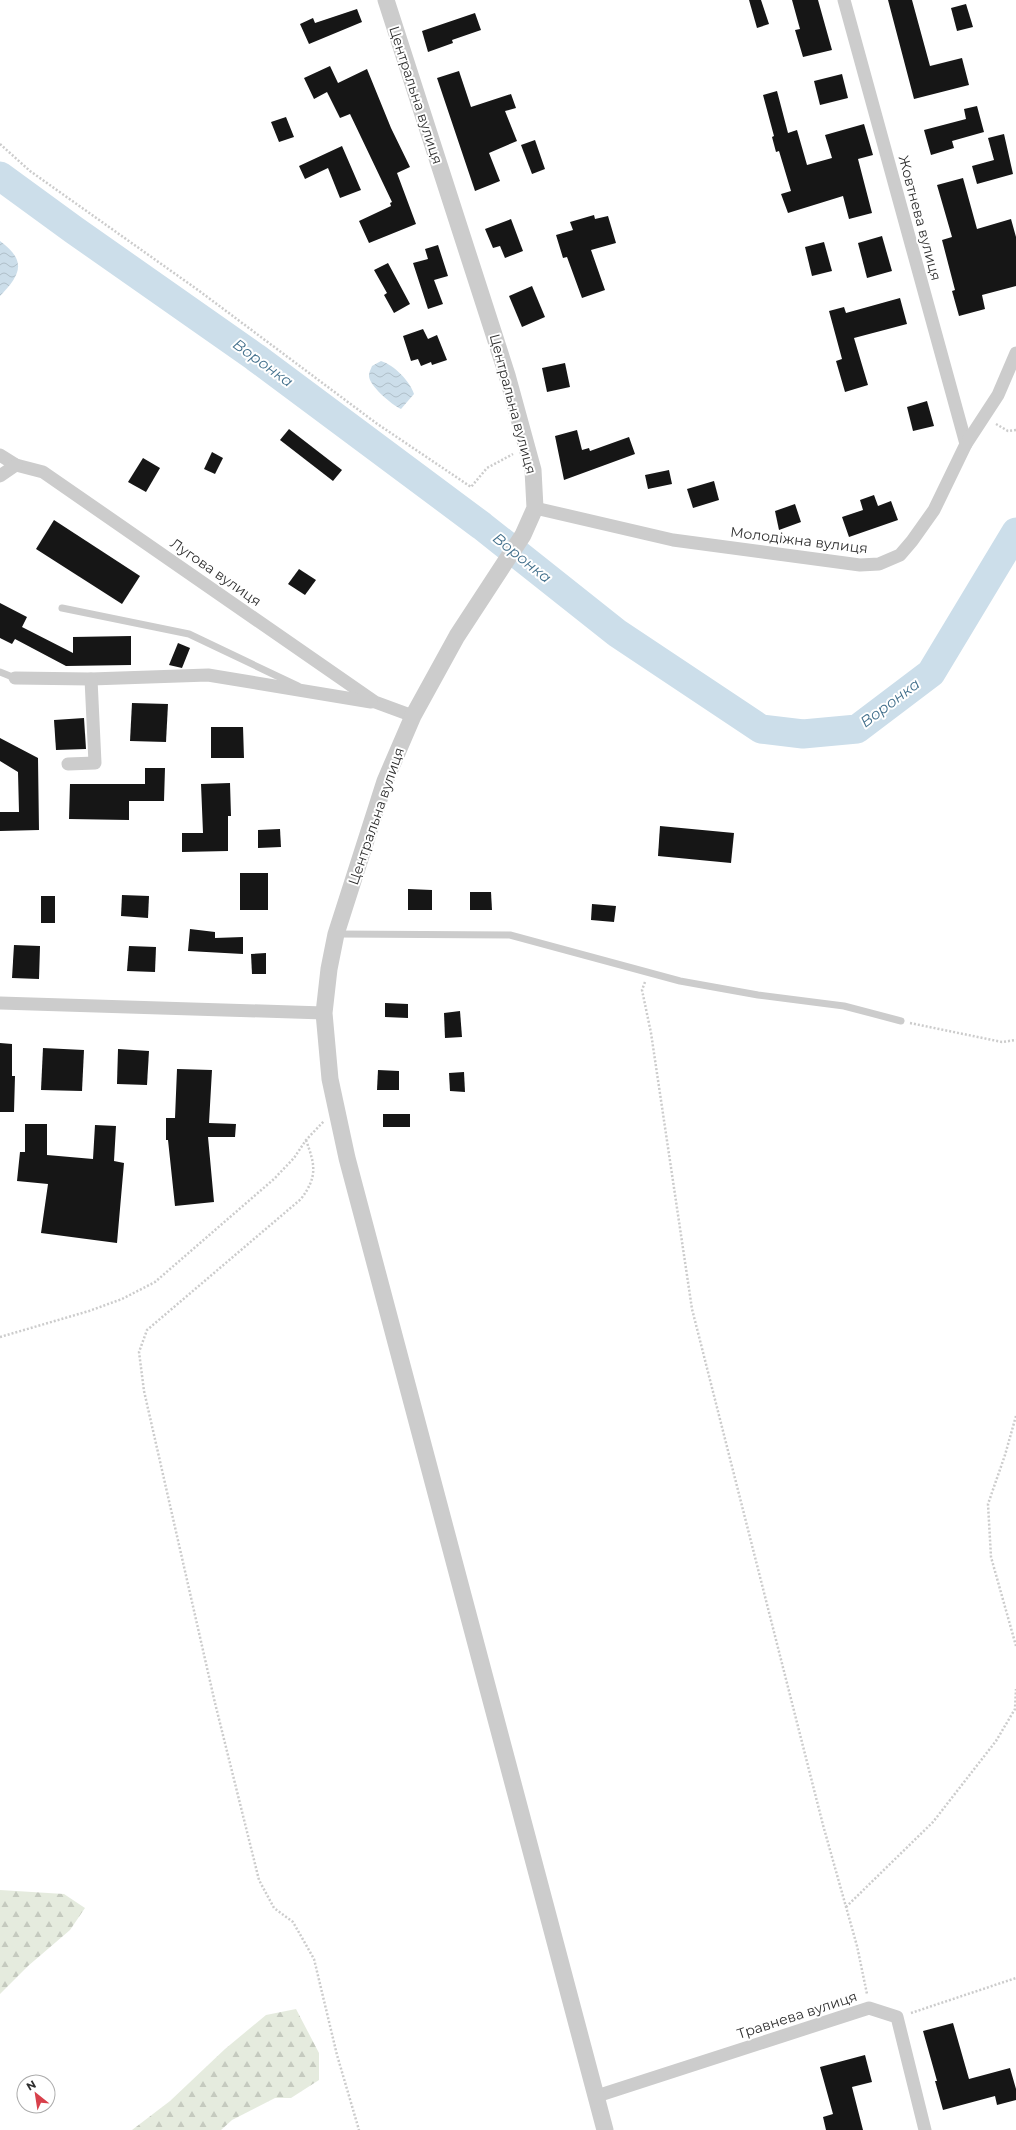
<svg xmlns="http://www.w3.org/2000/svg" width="1016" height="2130" font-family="Montserrat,sans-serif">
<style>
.forest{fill:url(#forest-firs)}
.water{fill:url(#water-waves)}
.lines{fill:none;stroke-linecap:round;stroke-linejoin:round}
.river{stroke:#ccdeea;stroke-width:29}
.building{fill:#161616}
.path{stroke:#ccc;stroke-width:2.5;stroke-dasharray:2 2;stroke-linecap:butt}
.service{stroke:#ccc;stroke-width:7}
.minor{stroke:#ccc;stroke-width:13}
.tertiary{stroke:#ccc;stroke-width:17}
.labels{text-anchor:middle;stroke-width:4;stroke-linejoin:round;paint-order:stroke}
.street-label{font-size:14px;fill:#2f2f2f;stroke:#fff}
.water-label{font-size:15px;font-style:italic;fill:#43708c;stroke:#fff}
</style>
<defs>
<pattern id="forest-firs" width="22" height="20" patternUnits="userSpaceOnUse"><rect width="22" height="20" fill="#e5ebde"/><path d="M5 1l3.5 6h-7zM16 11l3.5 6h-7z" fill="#c5cabf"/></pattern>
<pattern id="water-waves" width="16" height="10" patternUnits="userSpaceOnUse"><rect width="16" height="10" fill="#ccdeea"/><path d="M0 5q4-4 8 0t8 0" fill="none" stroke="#b0bfc9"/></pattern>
</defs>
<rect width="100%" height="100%" fill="#fff"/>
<g class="forest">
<polygon points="0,1890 64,1894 85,1908 70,1930 28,1966 0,1994"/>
<polygon points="296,2009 319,2053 319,2080 291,2098 275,2098 232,2120 221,2130 132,2130 170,2101 225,2049 266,2015"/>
</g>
<g class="water">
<path d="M 0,241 C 27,261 21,274 0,296 Z"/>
<path d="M 381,361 C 394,365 410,381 414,394 L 401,409 C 392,405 368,385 369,375 C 369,372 371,369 372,366 Z"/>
</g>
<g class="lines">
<polyline class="river" points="0,176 74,230 255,357 482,526 617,633 761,729 803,734 857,729 931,673 1016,532"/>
</g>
<g class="building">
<polygon points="749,0 761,0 769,24 757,28"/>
<polygon points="792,0 818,0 832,50 803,57 795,30 800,29"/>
<polygon points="888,0 912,0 930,66 962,58 969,85 914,99"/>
<polygon points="966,4 973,27 957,31 951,8"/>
<polygon points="357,9 362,22 309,44 300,24 313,18 315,23"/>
<polygon points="475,13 481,30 452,40 453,43 428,52 422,31"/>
<polygon points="330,66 338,83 367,69 391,128 410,167 397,173 416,224 369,243 359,221 391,206 390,203 392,202 350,114 340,118 327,92 314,99 304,78"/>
<polygon points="459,71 471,107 511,94 516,108 505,111 517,141 489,153 500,181 475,191 437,78"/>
<polygon points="842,74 848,98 820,105 814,81"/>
<polygon points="777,91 788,133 797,130 807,165 832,158 825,135 864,124 873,155 858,159 872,213 849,219 843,196 788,213 781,194 791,191 779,151 776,152 772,137 774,136 763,95"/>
<polygon points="977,106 984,132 952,141 954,148 931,155 924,130 966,119 964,109"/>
<polygon points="286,117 294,137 279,142 271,122"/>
<polygon points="1004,134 1013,174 977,184 972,166 994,160 988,138"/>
<polygon points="535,140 545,169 532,174 521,145"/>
<polygon points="342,146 361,190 340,198 328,168 305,179 299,166"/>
<polygon points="963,178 977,229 1011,219 1016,237 1016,286 982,295 985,309 959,316 952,291 955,290 942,240 952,237 937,185"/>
<polygon points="594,215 595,219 608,216 616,243 591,250 605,290 582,298 567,257 563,258 556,235 573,230 570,222"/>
<polygon points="511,219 523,251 505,258 500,246 493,248 485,229"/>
<polygon points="882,236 892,271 867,278 858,243"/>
<polygon points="824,242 832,271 812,276 805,247"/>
<polygon points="438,245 448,276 434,280 443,304 428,309 413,263 428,259 425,249"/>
<polygon points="388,263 410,304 394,313 384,295 387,293 374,270"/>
<polygon points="532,286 545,317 522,327 509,296"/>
<polygon points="900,298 907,324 854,338 868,385 845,392 836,361 842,359 829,311 844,307 846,313"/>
<polygon points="423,329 428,339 437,335 447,360 432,365 431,362 421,366 418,359 411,361 403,336"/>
<polygon points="565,363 570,387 547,392 542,368"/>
<polygon points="927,401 934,426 913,431 907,407"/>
<polygon points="289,429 342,470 333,481 280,440"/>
<polygon points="577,430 582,450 589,448 590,451 629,437 635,454 564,480 555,436"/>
<polygon points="212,452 223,458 215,474 204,469"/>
<polygon points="143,458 160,468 146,492 128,482"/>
<polygon points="669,470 672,484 648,489 645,475"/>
<polygon points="714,481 719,500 693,508 687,489"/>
<polygon points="874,495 878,506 891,501 898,520 849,537 842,517 863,510 860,500"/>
<polygon points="795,504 801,522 779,530 775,511"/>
<polygon points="54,520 140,576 122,604 36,549"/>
<polygon points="299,569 316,580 305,595 288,584"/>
<polygon points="0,603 27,617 22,627 73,653 73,637 131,636 131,665 66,666 15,639 12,644 0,638"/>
<polygon points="178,643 190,648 182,668 169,665"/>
<polygon points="132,703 168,704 166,742 130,741"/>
<polygon points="84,718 86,749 56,750 54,720"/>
<polygon points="211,727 243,727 244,758 211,758"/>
<polygon points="0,738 38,758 39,830 0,831 0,812 19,812 18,772 0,761"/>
<polygon points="145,768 165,768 164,801 129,801 129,820 69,819 70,784 145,784"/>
<polygon points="230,783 231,816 228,816 228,851 182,852 182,833 203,833 201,784"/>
<polygon points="660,826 734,833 731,863 658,856"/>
<polygon points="280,829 281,847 258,848 258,830"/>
<rect x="240" y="873" width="28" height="37"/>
<polygon points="408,889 432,890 432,910 408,910"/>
<polygon points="470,892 491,892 492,910 470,910"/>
<polygon points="122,895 149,896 148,918 121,916"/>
<rect x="41" y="896" width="14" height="27"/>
<polygon points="592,904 616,906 614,922 591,920"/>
<polygon points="190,929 215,932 215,938 243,937 243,954 188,951"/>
<polygon points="14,945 40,946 39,979 12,978"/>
<polygon points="129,946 156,947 155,972 127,971"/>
<polygon points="266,953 266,974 252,974 251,954"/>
<polygon points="385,1003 408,1004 408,1018 385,1017"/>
<polygon points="460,1011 462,1037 445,1038 444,1013"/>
<polygon points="0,1043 12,1044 12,1076 15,1076 14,1112 0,1112"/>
<polygon points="43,1048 84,1050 82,1091 41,1090"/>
<polygon points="118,1049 149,1051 147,1085 117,1084"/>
<polygon points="177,1069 212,1070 209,1123 236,1124 235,1137 208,1137 214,1202 175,1206 168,1140 166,1140 166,1118 175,1118"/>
<polygon points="378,1070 399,1071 399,1090 377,1090"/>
<polygon points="464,1072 465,1092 450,1091 449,1073"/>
<rect x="383" y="1114" width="27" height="13"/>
<polygon points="25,1124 47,1124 47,1155 93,1159 95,1125 116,1126 114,1161 124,1163 117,1243 41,1233 48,1184 17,1181 20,1152 25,1152"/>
<polygon points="953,2023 969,2079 1010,2068 1016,2089 1016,2100 997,2105 995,2096 943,2110 935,2081 937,2081 923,2031"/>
<polygon points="865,2055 872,2082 852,2087 863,2130 826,2130 823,2117 833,2114 820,2067"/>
</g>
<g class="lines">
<g class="path">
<polyline points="0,144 30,171 198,290 376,423 471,487 487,468 513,454"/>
<polyline points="996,424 1008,431 1016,430"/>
<polyline points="645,982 642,990 651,1033 692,1309 823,1825 857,1946 867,1994"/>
<polyline points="910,1023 1002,1042 1016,1040"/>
<path d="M 306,1140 C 315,1165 318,1176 301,1199 L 147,1330 L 139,1352 L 144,1391 L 215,1703 L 259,1880 L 274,1908 L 293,1922 L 314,1959 L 337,2055 L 359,2130"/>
<polyline points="0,1337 89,1311 122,1299 155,1282 274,1179 294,1158 306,1140 324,1121"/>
<polyline points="1016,1416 1005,1455 988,1504 991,1557 1016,1646"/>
<polyline points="846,1907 933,1822 996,1741 1015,1709 1016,1689"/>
<polyline points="911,2013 1016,1978"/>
</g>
<g class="service">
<polyline points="62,608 189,634 298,686"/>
<polyline points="0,672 15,678"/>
<polyline points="336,934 510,935 680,981 758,995 844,1006 901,1021"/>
</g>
<g class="minor">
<polyline points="844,0 966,444"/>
<polyline points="0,455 16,465 43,472 375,702 413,716"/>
<polyline points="0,476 16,465"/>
<polyline points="535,508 673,540 860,565 879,564 900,555 912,541 934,510 966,444 998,395 1016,353"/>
<polyline points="15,678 91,679 208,675 371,702"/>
<polyline points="68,764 95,763 91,679"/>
<polyline points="0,1003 324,1013"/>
<polyline points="597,2096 869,2008 897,2017 925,2130"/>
</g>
<polyline class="tertiary" points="386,0 507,375 533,470 535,508 523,535 457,636 413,716 385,781 336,934 329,969 324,1013 330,1079 347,1158 605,2130"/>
</g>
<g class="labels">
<g class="street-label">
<text transform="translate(416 95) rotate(72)" y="5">Центральна вулиця</text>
<text transform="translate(920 218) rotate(75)" y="5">Жовтнева вулиця</text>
<text transform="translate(513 404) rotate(75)" y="5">Центральна вулиця</text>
<text transform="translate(799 540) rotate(7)" y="5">Молодіжна вулиця</text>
<text transform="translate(216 572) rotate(35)" y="5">Лугова вулиця</text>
<text transform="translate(376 816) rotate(-71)" y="5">Центральна вулиця</text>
<text transform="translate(797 2015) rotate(-18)" y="5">Травнева вулиця</text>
</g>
<g class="water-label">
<text transform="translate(263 363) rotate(36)" y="5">Воронка</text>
<text transform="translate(522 558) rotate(39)" y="5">Воронка</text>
<text transform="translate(890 703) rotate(-37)" y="5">Воронка</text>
</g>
</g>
<g transform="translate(36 2094) rotate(330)"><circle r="19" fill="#ffffff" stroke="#acacac"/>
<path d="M0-3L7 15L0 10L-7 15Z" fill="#d8404b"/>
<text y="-6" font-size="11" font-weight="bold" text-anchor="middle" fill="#2f2f2f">N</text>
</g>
</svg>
